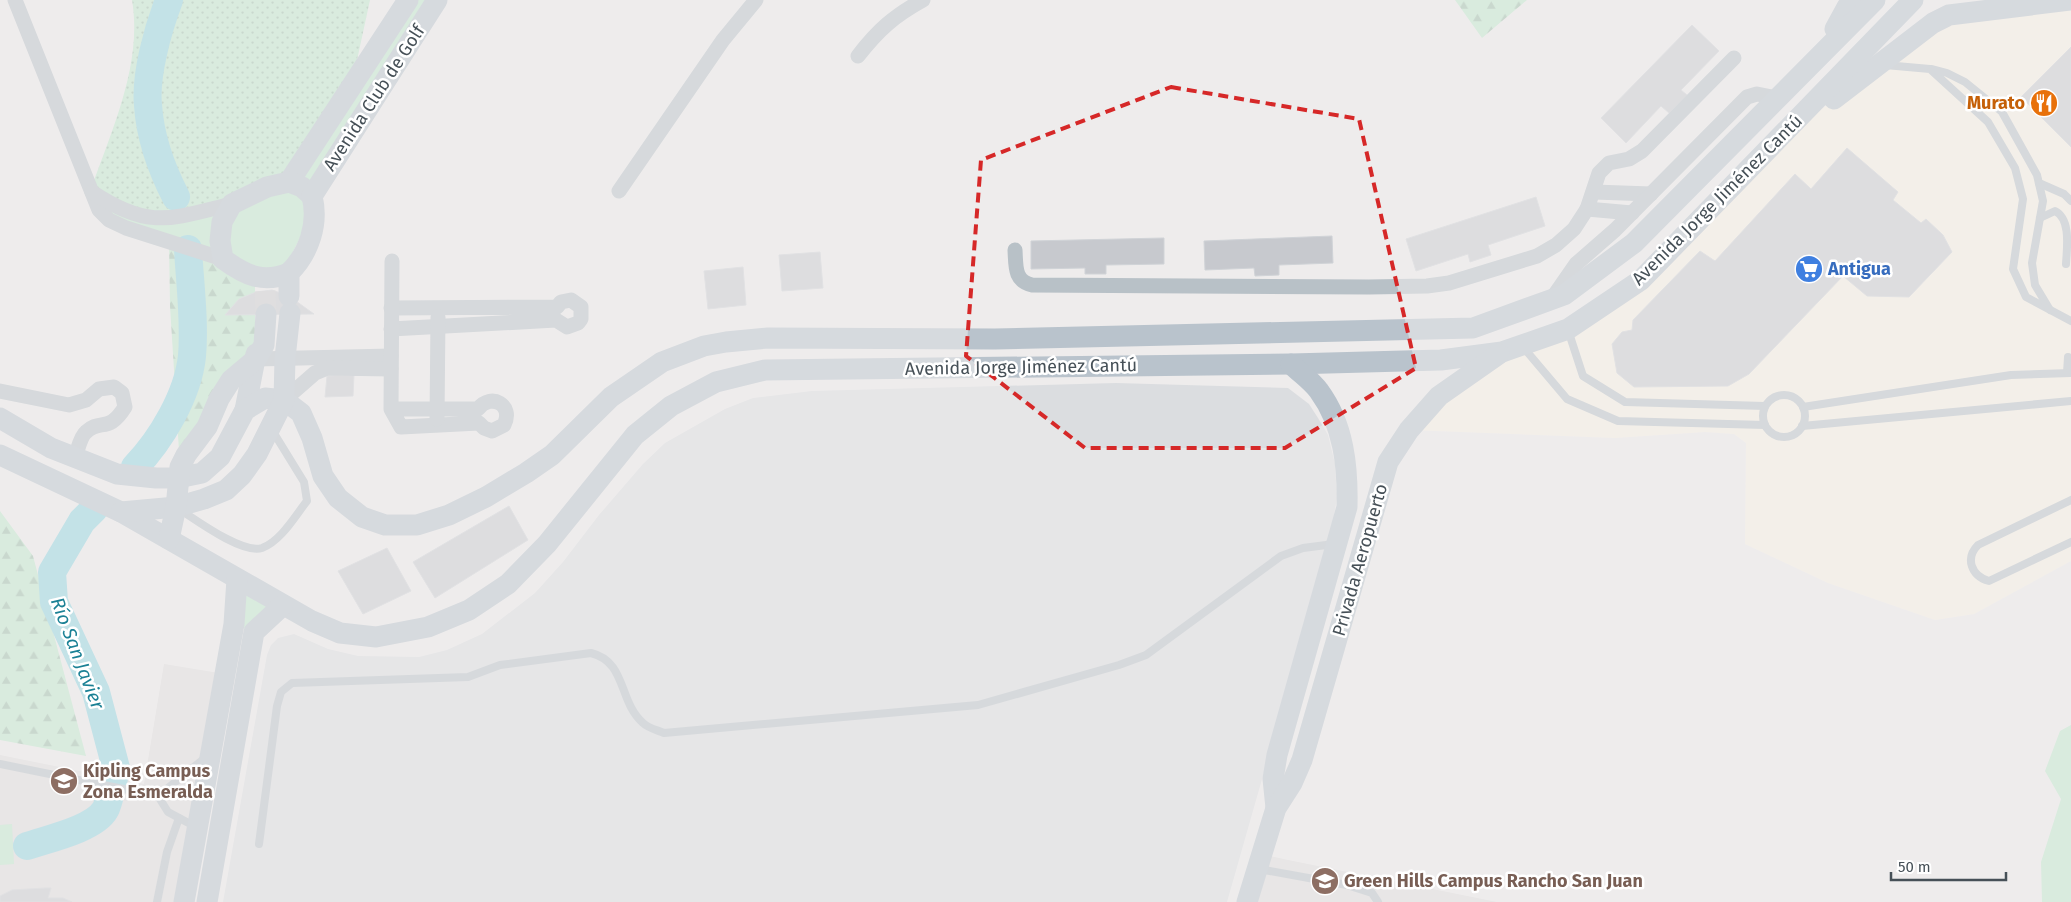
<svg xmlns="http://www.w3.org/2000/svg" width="2071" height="902" font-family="'Fira Sans',sans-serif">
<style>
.commercial{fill:#f9f2e5}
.education{fill:#dfdddd}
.airport{fill:#dbdde0}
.grass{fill:url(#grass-dots)}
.forest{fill:url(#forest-firs)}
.green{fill:#bee8cc}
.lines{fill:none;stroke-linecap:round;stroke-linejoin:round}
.river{stroke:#8fd4e1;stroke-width:28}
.building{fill:#c7c9ce;stroke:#d0d3d7}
.secondary-tunnel{stroke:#cccdce;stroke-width:21;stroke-dasharray:21 11;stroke-linecap:butt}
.lane{stroke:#b8c1c7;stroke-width:8}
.street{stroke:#b8c1c7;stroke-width:15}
.secondary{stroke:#b9c3cc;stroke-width:21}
.marked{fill:none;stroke:#d62828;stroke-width:4;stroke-dasharray:10 6;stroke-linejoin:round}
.labels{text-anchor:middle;stroke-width:5;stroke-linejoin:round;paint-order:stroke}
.street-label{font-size:18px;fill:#465057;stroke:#fff}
.food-label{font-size:18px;font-weight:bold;fill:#c56008;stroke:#fff;text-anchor:end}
.shop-label{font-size:18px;font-weight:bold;fill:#366cbe;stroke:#fff;text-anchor:start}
.education-label{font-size:18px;font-weight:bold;fill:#785e54;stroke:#fff;text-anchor:start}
.water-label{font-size:19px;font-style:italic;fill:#1b8195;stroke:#fff}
</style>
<defs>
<pattern id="grass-dots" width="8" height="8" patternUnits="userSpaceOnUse" patternTransform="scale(1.25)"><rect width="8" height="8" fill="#bee8cc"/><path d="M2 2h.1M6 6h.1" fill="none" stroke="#9cbea8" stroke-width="1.8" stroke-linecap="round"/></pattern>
<pattern id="forest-firs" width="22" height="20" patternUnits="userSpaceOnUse" patternTransform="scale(1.25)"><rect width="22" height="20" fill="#bee8cc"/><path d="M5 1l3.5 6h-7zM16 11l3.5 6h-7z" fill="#9cbea8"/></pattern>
</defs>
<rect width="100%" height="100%" fill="#eeecec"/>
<polygon class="commercial" points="2071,0 2071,561 1974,614 1935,620 1828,583 1745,544 1746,443 1734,434 1705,432 1615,438 1409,430 1439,396 1641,280 1770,149 1933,23"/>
<g class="education">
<polygon points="164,664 225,674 184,902 0,902 0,755 144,784"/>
<polygon points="1265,855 1288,860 1497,902 1250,902"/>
</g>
<polygon class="airport" points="1116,383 1288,388 1309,404 1318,418 1328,435 1335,464 1337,498 1329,544 1227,902 223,902 267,655 271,645 278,638 294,634 328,649 358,656 419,657 447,650 482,634 535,593 563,562 599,515 643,464 665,443 725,409 753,398 812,391"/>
<path class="grass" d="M 132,0 L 370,0 L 351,88 L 289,181 L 156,219 L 90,192 C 111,131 143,65 132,0 Z"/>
<g class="forest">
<polygon points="1455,0 1527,0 1482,38"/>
<polygon points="169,241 255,278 255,359 180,467 170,306"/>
<polygon points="0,511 33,556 86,756 0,740"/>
</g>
<g class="green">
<polygon points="408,0 437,0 315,209 280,277 109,220 112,206 156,219 289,182"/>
<polygon points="237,579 283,605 254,632 234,624"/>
<polygon points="2071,725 2071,902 2042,902 2041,862 2061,799 2045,771 2060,731"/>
<polygon points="12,824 14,864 0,865 0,825"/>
</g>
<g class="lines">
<g class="river">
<path d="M 169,0 C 158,29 145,75 148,105 C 150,136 162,170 176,197"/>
<path d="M 135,467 C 161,440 188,395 192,356 C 195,322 190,284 188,249"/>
<polyline points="94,509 82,521 52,572 54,602 96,692 116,768 114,778"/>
<path d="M 27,846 C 47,839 94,829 105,810 C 107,807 108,802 109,799"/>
</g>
</g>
<g class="building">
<polygon points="1692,25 1719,51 1681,90 1687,95 1669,113 1661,106 1626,143 1601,118"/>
<polygon points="2071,47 2071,147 2021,97"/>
<polygon points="1847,148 1898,192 1893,200 1921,223 1926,219 1943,235 1952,252 1909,297 1867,296 1843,276 1749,374 1728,386 1634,387 1617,373 1612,344 1622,332 1632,330 1633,320 1700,251 1715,261 1795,174 1811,189"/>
<polygon points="1536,197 1545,226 1488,245 1491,255 1470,262 1468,254 1416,271 1406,239"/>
<polygon points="1332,236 1333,263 1279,265 1279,275 1255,276 1254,268 1205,270 1204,241"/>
<polygon points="1164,238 1164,264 1106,265 1106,274 1085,274 1085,268 1031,269 1031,241"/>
<polygon points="820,252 823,288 782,291 779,255"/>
<polygon points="743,267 746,305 708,309 704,271"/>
<polygon points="272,290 289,296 314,314 225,315 239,299 256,292"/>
<polygon points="354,375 353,396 325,397 327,376"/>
<polygon points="509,506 528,540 435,598 413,562"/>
<polygon points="387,548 411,591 363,614 338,571"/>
<polygon points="46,888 51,888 48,898 63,898 72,902 0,902 0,896 12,890"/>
</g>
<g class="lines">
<polyline class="secondary-tunnel" points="265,291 266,314"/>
<g class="lane">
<polyline points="1885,65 1930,69 1988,122 2015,168 2023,199 2013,269 2026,297 2071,321"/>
<polyline points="1932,69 1947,73 1965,82 2002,112 2037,175 2043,201 2032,263 2035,285 2050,310"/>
<polyline points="2039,183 2064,194 2071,201"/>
<path d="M 2040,218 L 2055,211 C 2071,219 2067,247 2066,264"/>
<polyline points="1568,330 1583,376 1625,402 1765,406"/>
<polyline points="1523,347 1567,399 1618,421 1765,425"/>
<polyline points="2067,373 2068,357"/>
<circle cx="1784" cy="416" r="21"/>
<polyline points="1803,407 2011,375 2071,373"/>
<polyline points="1802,426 2071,401"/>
<path d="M 2071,500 L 1978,545 C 1965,558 1971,576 1989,581 L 2071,542"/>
<path d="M 179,509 C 196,520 242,554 262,548 C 281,541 295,516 307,501 L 304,482 L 272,430"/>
<polyline points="0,764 158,796 168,812 196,827"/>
<polyline points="158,796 205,758"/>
<path d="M 259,844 L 277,706 L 281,692 L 292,683 L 468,677 L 500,665 L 591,653 C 627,662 618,701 643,723 C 648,728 657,730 664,733 L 978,705 L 1119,665 L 1146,655 L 1281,556 L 1303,548 L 1334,544"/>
<polyline points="1259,869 1347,885 1372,893 1378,902"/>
<polyline points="157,902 167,852 179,818"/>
</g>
<g class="street">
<polyline points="15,0 99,210 109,220 126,228 223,259"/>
<path d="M 858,56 C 878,30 894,16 923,0"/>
<polyline points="619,191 723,40 756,0"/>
<path d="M 92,192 C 149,230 170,219 232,204"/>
<polyline points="1594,192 1651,194"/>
<polyline points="1587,209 1632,213"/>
<path d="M 1015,250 C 1016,266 1014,281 1032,285 L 1369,287 L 1427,286 L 1449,283 L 1537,256 L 1556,245 L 1574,229 L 1587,209 L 1599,173 L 1609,163 L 1629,159 L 1642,151 L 1734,58"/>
<polyline points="1551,300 1576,264 1615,230 1747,97 1757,94 1777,98"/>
<polyline points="391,329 556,320 567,327 578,323 581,319 581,307 571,300 561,302 557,307 391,308"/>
<polyline points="256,359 391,356"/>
<path d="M 0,391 L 69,405 L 86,400 L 99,389 L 114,387 L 122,393 L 125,407 C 108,434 101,418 86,432 C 80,437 78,450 75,457"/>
<polyline points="284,400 315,373 327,368 391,369"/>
<path d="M 391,409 L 478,409 C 491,392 514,405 504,425 L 492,431 L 484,428 L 479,423 L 401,427 L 391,409 L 392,261"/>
<polyline points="437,419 438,317"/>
</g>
<g class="secondary">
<polyline points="1835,29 1847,7 1854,0"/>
<polyline points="1834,99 1933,23 1949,15 2071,0"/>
<polyline points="289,182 408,0"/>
<path d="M 289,273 C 263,284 245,275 223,259 L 220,241 L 222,222 L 232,204 L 267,187 L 289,182 L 302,187 L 312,196"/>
<path d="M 289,296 L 289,273 C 309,253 319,224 312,196 L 437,0"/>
<polyline points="284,400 301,413 312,438 323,476 338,498 362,517 385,525 417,525 449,515 486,497 526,473 552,455 611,397 662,362 704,346 726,342 768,338 995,339 1473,328 1564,295 1634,243 1875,0"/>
<polyline points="245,410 256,354"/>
<polyline points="0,418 51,448 117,474 156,478 178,478 202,473 220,457 245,410 265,398 284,400"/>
<polyline points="0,455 121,512 312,621 340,633 376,637 428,627 469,610 508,584 547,544 635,435 671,406 716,382 765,370 1291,364 1441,360 1502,352 1568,329 1641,280 1913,0"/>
<polyline points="121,512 176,507 204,499 226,490 242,475 257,454 284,400 285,358 290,313"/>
<polyline points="169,539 176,507 180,467 186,455 207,427 219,399 231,380 256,359 264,345 266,314"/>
<path d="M 1276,808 L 1273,779 L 1277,755 L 1347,507 C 1348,467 1344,425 1319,391 C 1312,381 1300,373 1291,364"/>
<polyline points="184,902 234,624 237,579"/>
<polyline points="207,902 254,632 283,605"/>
<polyline points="1247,902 1276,808 1292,783 1302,760 1388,462 1409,430 1439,396 1499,354"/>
</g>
</g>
<path d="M0 0H2071V902H0ZM 1171,87 L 1359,119 L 1416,368 L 1285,448 L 1085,448 L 966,356 L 981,160 Z" fill="#eeecec" fill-opacity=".55" fill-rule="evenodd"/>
<path class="marked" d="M 1171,87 L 1359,119 L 1416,368 L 1285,448 L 1085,448 L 966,356 L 981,160 Z"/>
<defs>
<symbol id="restaurant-disc" viewBox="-11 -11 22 22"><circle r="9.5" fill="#e8710a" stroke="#fff"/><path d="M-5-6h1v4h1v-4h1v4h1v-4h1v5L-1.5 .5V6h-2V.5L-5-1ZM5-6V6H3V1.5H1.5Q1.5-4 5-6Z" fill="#fff"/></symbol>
<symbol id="supermarket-disc" viewBox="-11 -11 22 22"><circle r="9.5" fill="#3f7fe0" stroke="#fff"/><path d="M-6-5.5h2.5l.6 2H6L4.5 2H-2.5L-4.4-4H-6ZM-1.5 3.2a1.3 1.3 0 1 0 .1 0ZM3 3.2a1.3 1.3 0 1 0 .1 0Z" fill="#fff"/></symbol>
<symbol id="school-disc" viewBox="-11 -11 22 22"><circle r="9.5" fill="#8d6e63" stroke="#fff"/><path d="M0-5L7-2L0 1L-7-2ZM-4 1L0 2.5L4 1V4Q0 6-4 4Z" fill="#fff"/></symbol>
</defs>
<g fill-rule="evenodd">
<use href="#restaurant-disc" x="2028" y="87" width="32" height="32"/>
<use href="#supermarket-disc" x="1793" y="253" width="32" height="32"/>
<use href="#school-disc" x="48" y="765" width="32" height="32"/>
<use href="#school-disc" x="1309" y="865" width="32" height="32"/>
</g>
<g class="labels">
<g class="street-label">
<text transform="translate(374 98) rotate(-57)" y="6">Avenida Club de Golf</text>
<text transform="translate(1717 200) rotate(-45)" y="6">Avenida Jorge Jiménez Cantú</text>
<text transform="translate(1021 367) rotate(-1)" y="6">Avenida Jorge Jiménez Cantú</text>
<text transform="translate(1360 560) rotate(-74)" y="6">Privada Aeropuerto</text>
</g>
<g class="food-label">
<text x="2025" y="109">Murato</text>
</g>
<g class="shop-label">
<text x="1828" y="275">Antigua</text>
</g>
<g class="education-label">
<text x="83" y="777">Kipling Campus<tspan x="83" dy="21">Zona Esmeralda</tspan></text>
<text x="1344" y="887">Green Hills Campus Rancho San Juan</text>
</g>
<g class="water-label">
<text transform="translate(78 653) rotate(69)" y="7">Río San Javier</text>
</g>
</g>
<path d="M1891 872v8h115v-8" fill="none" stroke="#465057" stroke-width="2.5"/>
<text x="1898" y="872" font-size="15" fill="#465057" stroke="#ffffff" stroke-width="4" paint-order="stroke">50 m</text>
</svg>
